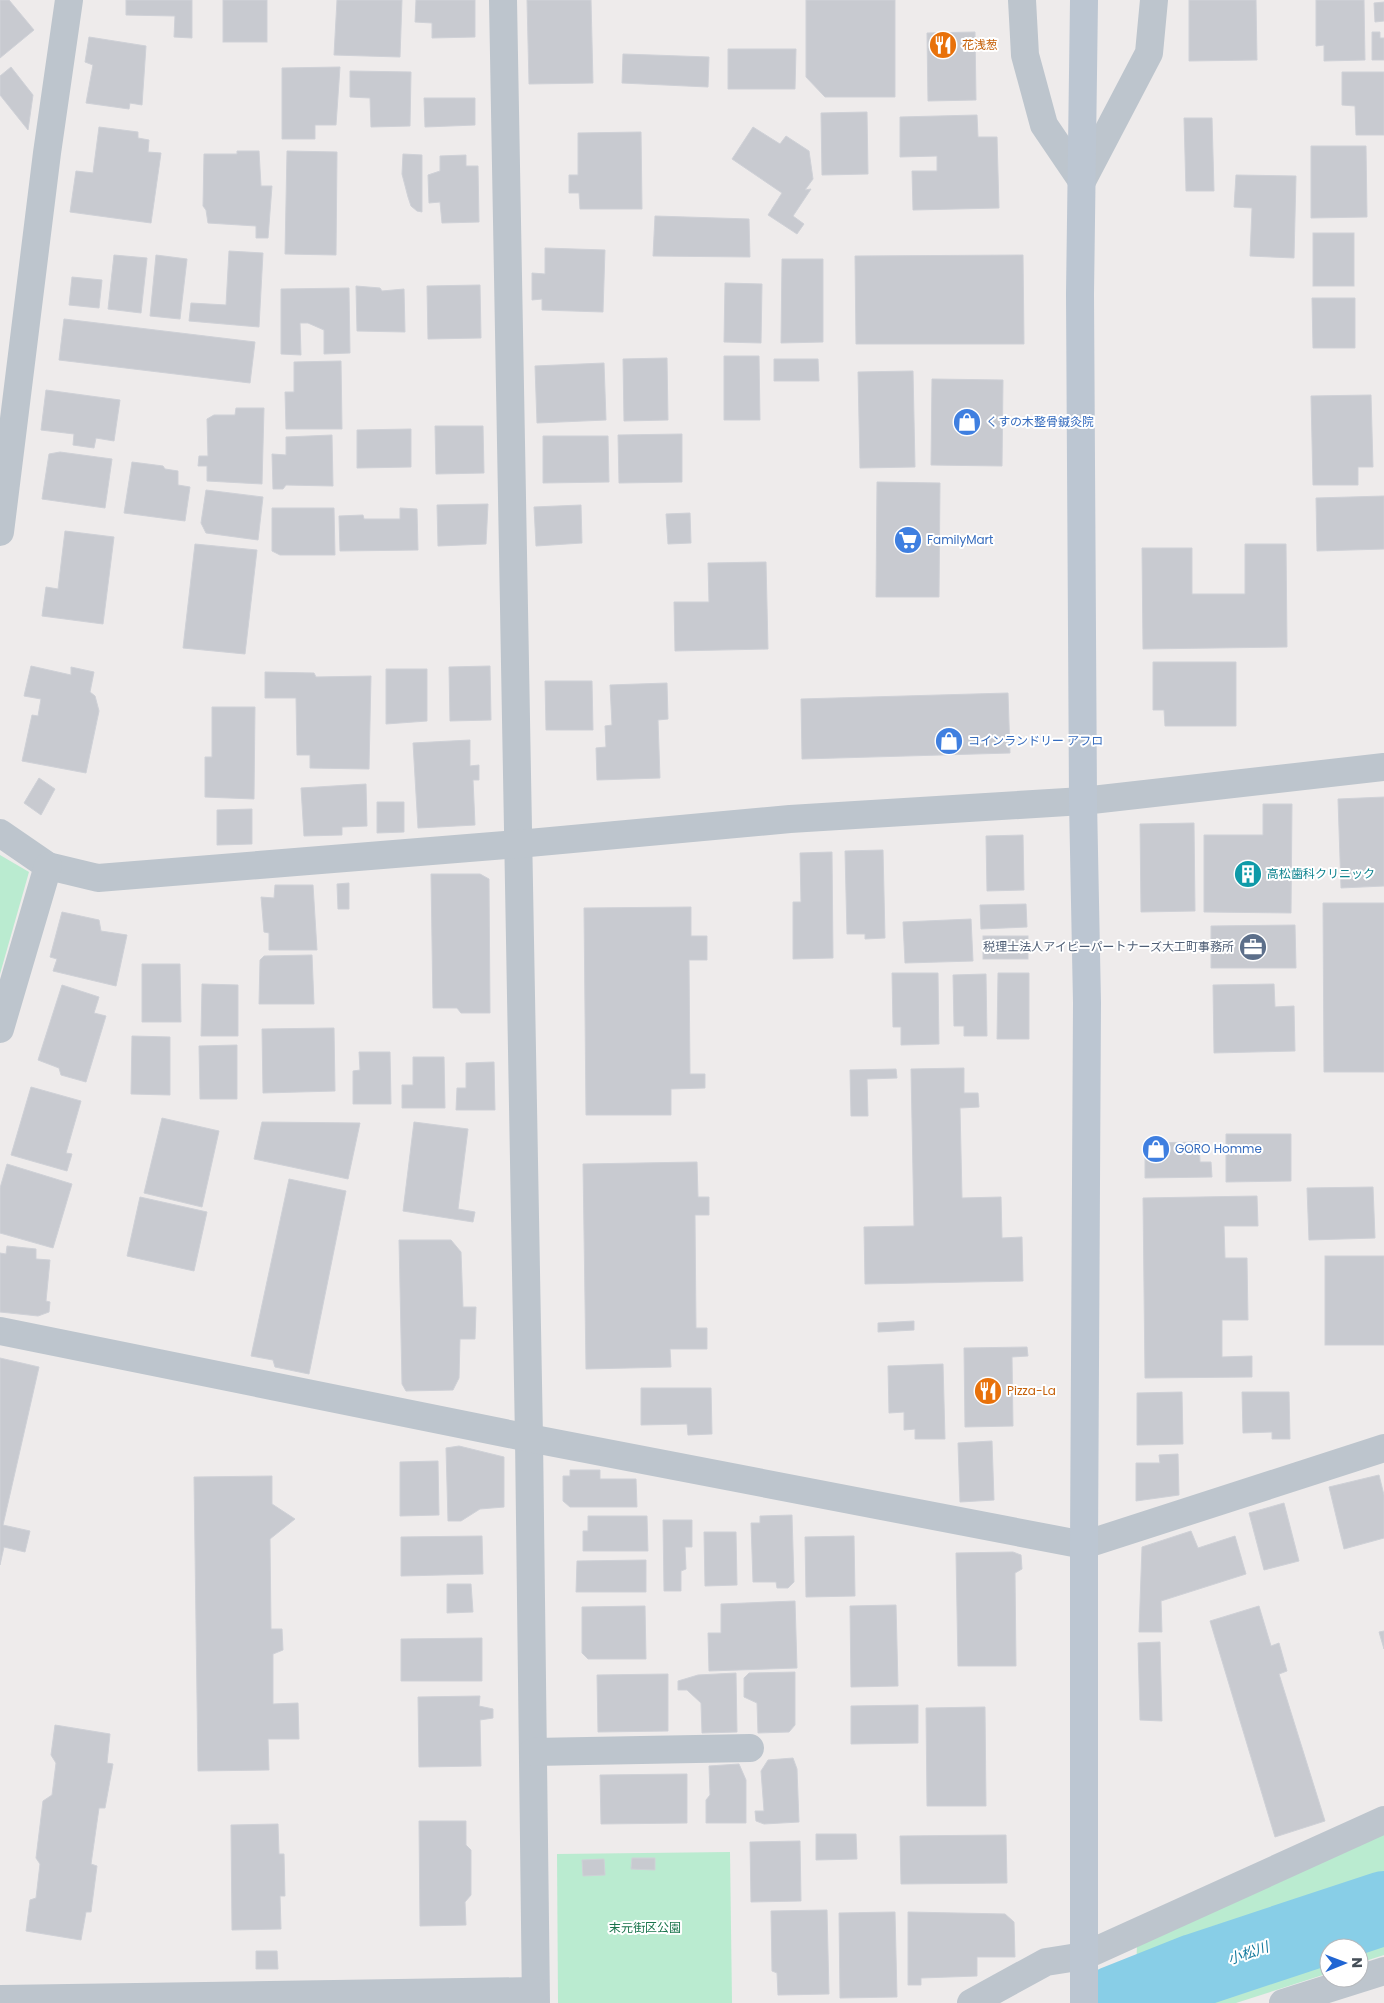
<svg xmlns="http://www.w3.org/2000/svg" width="1384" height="2003" font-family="Poppins,'Noto Sans JP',sans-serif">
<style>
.green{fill:#baebd0}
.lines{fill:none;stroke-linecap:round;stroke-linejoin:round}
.river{stroke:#88cee7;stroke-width:74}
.building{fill:#c8cad0;stroke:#cfd1d7}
.street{stroke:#bdc5cd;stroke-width:28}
.secondary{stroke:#bcc6d2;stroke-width:28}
.labels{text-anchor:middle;stroke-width:4;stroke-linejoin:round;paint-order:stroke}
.food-label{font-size:12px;fill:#c56008;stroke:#fff;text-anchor:start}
.shop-label{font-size:12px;fill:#366cbe;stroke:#fff;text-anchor:start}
.culture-label{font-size:12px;fill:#0d838f;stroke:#fff;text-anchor:start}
.service-label{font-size:12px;fill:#4e5e75;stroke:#fff;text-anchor:end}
.park-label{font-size:12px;fill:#1a744c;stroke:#fff}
.water-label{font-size:14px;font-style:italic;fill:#12799d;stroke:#fff}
</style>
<rect width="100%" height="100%" fill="#eeebeb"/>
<g class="green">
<polygon points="0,855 29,872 0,974"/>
<polygon points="1384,1825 1384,1955 1359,1963 1359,1948 1329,1948 1329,1973 1236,2003 1135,2003 1137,1944"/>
<polygon points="730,1852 732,2003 558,2003 557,1854"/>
</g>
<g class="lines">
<polyline class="river" points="1114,2003 1197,1970 1384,1908"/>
</g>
<g class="building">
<polygon points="0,0 9,0 34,30 0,58"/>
<polygon points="126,0 192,0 192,38 174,37 175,16 126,15"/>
<rect x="223" y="0" width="44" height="42"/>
<polygon points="337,0 402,0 400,57 334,55"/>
<polygon points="416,0 475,0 475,37 432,38 432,23 415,22"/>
<polygon points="527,0 591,0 593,83 529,84"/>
<polygon points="806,0 895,0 895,97 825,97 806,77"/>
<polygon points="1189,0 1256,0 1257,60 1189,61"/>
<polygon points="1316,0 1364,0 1365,60 1324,61 1324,45 1316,46"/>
<polygon points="1384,2 1384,21 1375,22 1374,3"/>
<polygon points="975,32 976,100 928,101 927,33"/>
<polygon points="1372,32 1380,32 1380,38 1384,38 1384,60 1372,60"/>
<polygon points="89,37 146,46 142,105 130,103 129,109 86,103 93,65 85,62"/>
<polygon points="728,49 796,49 795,89 728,89"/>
<polygon points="623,54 709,57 708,87 622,83"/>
<polygon points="11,67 33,95 28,130 0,95 0,76"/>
<polygon points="340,67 336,125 315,125 315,139 282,139 282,68"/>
<polygon points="350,71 411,72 410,126 371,127 370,98 350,97"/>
<polygon points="1342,72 1384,72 1384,135 1356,135 1355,106 1342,105"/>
<polygon points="424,98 475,98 475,125 425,127"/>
<polygon points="867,112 868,174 822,175 821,113"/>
<polygon points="977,115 978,137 997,137 999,208 913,210 912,171 937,171 937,156 900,157 900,117"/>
<polygon points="1184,118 1212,118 1214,191 1186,191"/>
<polygon points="99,127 138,132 138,138 149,140 148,152 161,153 151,223 70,212 76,171 93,173"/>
<polygon points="753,127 780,144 786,136 809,151 813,179 805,190 811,189 793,216 804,224 797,234 768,215 782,193 732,159"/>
<polygon points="641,132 642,209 580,209 579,193 569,193 569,175 578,175 578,133"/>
<polygon points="1311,146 1366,146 1367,217 1311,218"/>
<polygon points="237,151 259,151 261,186 272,186 268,238 256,238 256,226 208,223 206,210 203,206 204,154 237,154"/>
<polygon points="287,151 337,152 336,255 285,254"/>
<polygon points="403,154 422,155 422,212 417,211 411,206 408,197 402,174"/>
<polygon points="466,155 466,166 478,166 479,222 442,223 440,202 429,203 428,175 440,171 440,156"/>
<polygon points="1236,175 1296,176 1294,258 1250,256 1252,208 1234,207"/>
<polygon points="655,216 749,219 750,257 653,256"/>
<rect x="1313" y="233" width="41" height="53"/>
<polygon points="545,248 605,250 603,312 542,310 542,299 532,300 532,273 545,274"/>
<polygon points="229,251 263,253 259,327 189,321 191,303 226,305"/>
<polygon points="114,255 147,258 141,313 108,309"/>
<polygon points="156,255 187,259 180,319 150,316"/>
<polygon points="1023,255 1024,344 856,344 855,256"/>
<polygon points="782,259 823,259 823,342 781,343"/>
<polygon points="72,277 102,280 99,308 69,305"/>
<polygon points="725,283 762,284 761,343 724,342"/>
<polygon points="480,285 481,338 428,339 427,286"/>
<polygon points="356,286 380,288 382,291 404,289 405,332 357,331"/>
<polygon points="349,288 350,353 324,354 324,330 308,323 300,323 301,355 281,354 281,289"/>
<polygon points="1312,298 1355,298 1355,348 1313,348"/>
<polygon points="64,319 255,342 250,383 59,360"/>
<polygon points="724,356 759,356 760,420 724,420"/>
<polygon points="667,358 668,420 624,421 623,359"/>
<polygon points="774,359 818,359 819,381 774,381"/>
<polygon points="341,361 342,429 286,429 285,392 294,392 294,362"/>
<polygon points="604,363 606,420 537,423 535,366"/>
<polygon points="913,371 915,467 860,468 858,372"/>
<polygon points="932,379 1003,380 1002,466 931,465"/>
<polygon points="46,390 120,400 114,441 96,438 94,448 73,445 74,434 41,430"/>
<polygon points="1371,395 1373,467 1358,467 1358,485 1313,485 1311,396"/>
<polygon points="236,408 264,408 262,484 207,481 207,466 198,466 199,456 208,456 207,419 214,415 235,415"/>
<polygon points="435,426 483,426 484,473 436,474"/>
<polygon points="411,429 411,467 357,468 357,430"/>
<polygon points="682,434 682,482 619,483 618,435"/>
<polygon points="332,435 333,486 286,485 283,489 273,489 272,454 286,455 286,437"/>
<polygon points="543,436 608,436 609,482 543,483"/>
<polygon points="60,452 112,459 105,508 42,499 49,454"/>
<polygon points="132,462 163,466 165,469 178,471 178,485 190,487 185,521 124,513"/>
<polygon points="877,482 940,483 939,597 876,597"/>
<polygon points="206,490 263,497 258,540 206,533 201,523"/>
<polygon points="1384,496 1384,549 1317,551 1316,498"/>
<polygon points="488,504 486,544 438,546 437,505"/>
<polygon points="581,505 582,543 536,546 534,507"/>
<polygon points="272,508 334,508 335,555 280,555 272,551"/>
<polygon points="400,508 417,509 418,550 340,551 339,516 363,515 364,519 400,519"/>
<polygon points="690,513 691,543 668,544 666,514"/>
<polygon points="65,531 114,537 103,624 42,616 46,587 58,589"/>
<polygon points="195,544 257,550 245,654 183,648"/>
<polygon points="1245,544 1286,544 1287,647 1143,649 1142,548 1192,548 1192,594 1245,594"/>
<polygon points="766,562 768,649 675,651 674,602 709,602 708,563"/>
<polygon points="1153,662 1236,662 1236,726 1165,726 1164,710 1153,710"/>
<polygon points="31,666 71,675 71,667 94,672 90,692 95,696 99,711 86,773 22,761 32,715 38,716 41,699 24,696"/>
<polygon points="490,666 491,720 450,721 449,667"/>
<polygon points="386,669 427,669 427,721 386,724"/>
<polygon points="265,672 314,673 316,677 371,676 369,769 310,768 310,755 297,755 296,698 265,698"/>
<polygon points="545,681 592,681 593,730 546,730"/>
<polygon points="667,683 668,719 658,720 660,778 597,780 596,748 606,747 605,726 612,725 610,685"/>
<polygon points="1008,693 1010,753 802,759 801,699"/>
<polygon points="212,707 255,707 254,799 205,797 205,757 212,757"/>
<polygon points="470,740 470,766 479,765 479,780 473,780 475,825 418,828 413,743"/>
<polygon points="39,778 55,789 41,815 24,803"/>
<polygon points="366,784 367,826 342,827 342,835 304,836 301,788"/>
<polygon points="1384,797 1384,886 1341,888 1338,799"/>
<polygon points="377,802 404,802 404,832 377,833"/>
<polygon points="1263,804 1292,804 1291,913 1204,912 1204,835 1263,835"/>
<polygon points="252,809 252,844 217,845 217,810"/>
<polygon points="1194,823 1195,911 1141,912 1140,824"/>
<polygon points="1023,835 1024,890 987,891 986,836"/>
<polygon points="883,850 885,938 865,939 865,934 847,934 845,851"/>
<polygon points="832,852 833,958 793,959 793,902 801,902 800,853"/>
<polygon points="431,874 480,874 489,879 490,1013 461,1013 457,1008 433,1008"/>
<polygon points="349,883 349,909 338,909 337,884"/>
<polygon points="275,885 313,885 317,950 269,950 269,933 264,932 261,897 274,898"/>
<polygon points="1323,903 1384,903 1384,1072 1324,1072"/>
<polygon points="1026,904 1027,927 981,929 980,905"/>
<polygon points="691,907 691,936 707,936 707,960 689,960 690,1074 705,1074 705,1088 671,1089 671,1115 586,1115 584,908"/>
<polygon points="62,912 99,920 101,931 127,935 116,986 53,971 57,959 50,957"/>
<polygon points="971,919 973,961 905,963 903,922"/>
<polygon points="1295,925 1296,968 1211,968 1211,926"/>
<rect x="983" y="936" width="45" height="23"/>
<polygon points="312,955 314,1004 259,1004 260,960 264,956"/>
<polygon points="142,964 180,964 181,1022 142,1022"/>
<polygon points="892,973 938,973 939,1044 901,1045 901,1027 893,1027"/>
<polygon points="998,973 1029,973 1029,1039 997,1039"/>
<polygon points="986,974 987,1036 964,1036 964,1026 954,1026 953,975"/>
<polygon points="202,984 238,985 238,1036 201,1036"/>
<polygon points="1274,984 1275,1007 1294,1006 1295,1051 1214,1053 1213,985"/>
<polygon points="62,985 99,997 94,1013 106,1016 86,1082 61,1075 59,1068 38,1060"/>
<polygon points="334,1028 335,1091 263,1093 262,1029"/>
<polygon points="132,1036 170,1037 170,1095 131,1094"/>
<polygon points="237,1045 237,1099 200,1099 199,1046"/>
<polygon points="359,1052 390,1052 391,1104 353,1104 353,1071 360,1070"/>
<polygon points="413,1057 444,1057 445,1108 402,1108 402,1085 413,1085"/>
<polygon points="494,1062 495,1110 456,1110 457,1088 466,1088 466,1063"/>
<polygon points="964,1068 964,1093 978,1093 979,1107 960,1108 962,1198 1001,1197 1002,1238 1022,1237 1023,1281 865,1284 864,1227 914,1226 911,1069"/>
<polygon points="896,1069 897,1078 867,1079 868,1116 851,1116 850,1070"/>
<polygon points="31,1087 81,1101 66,1153 72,1154 67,1171 11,1155"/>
<polygon points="162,1118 219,1131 202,1207 144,1193"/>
<polygon points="262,1122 360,1123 348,1179 254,1159"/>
<polygon points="414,1122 468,1129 458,1209 475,1212 473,1222 403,1211"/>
<polygon points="1226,1134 1291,1134 1291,1181 1226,1182"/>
<polygon points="1199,1142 1200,1162 1211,1162 1212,1177 1145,1178 1145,1143"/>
<polygon points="697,1162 698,1197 709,1197 709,1215 695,1215 696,1328 707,1328 707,1349 670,1349 671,1367 586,1369 583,1164"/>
<polygon points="7,1164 72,1184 53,1248 0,1233 0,1188"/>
<polygon points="289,1179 346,1191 309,1374 275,1367 273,1360 251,1356"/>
<polygon points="1373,1187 1375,1238 1309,1240 1307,1188"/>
<polygon points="1257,1196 1258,1226 1224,1226 1225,1258 1247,1258 1248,1320 1222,1320 1222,1357 1252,1356 1252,1377 1145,1378 1143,1198"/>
<polygon points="140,1197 207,1212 194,1271 127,1256"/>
<polygon points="399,1240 451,1240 461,1252 463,1307 476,1307 475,1339 460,1339 459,1378 453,1390 406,1391 402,1384"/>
<polygon points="7,1246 36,1249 36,1259 50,1260 46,1301 50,1302 49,1312 38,1316 0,1312 0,1253 6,1254"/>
<rect x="1325" y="1256" width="59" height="89"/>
<polygon points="914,1321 914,1330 878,1332 878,1323"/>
<polygon points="1027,1347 1028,1356 1012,1357 1013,1426 965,1427 964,1348"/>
<polygon points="0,1358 39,1367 3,1525 30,1531 25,1552 4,1547 0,1565"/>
<polygon points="943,1364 945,1439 915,1439 915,1429 904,1430 904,1412 889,1413 888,1366"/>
<polygon points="641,1388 711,1388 712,1434 688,1435 687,1424 641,1425"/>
<polygon points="1182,1392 1183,1444 1137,1445 1137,1393"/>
<polygon points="1242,1392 1289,1392 1290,1439 1272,1439 1272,1432 1243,1433"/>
<polygon points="992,1441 994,1500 960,1502 958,1443"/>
<polygon points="459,1446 504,1457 504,1507 480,1509 461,1521 448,1521 446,1448"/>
<polygon points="1178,1454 1179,1495 1136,1501 1136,1463 1160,1463 1159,1455"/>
<polygon points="438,1461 439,1515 400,1516 400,1462"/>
<polygon points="570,1470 600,1470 600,1479 636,1479 637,1507 570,1507 563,1501 563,1476 570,1476"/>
<polygon points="1379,1475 1384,1495 1384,1538 1344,1549 1329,1487"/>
<polygon points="272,1476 272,1504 295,1519 270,1539 271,1629 282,1629 283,1650 273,1654 273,1704 298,1703 299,1739 268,1739 269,1770 198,1771 194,1477"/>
<polygon points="1284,1503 1299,1561 1264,1570 1249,1513"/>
<polygon points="792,1515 794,1582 788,1588 777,1588 776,1582 753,1582 751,1523 760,1523 760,1516"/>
<polygon points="588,1516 647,1516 648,1551 583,1551 583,1531 588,1531"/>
<polygon points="663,1520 692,1520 692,1547 685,1547 686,1569 681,1571 681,1591 664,1591"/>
<polygon points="1191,1531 1198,1548 1235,1536 1246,1574 1161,1601 1162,1632 1139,1632 1142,1547"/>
<polygon points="704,1532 736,1532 737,1585 705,1586"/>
<polygon points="482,1536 483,1574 401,1576 401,1537"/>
<polygon points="854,1536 855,1596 806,1597 805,1537"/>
<polygon points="1013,1552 1021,1555 1022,1569 1015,1573 1016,1666 958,1666 956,1553"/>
<polygon points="646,1560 646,1592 576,1592 577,1561"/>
<polygon points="447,1584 471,1584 473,1612 447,1613"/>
<polygon points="795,1601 797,1668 709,1671 708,1633 721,1633 721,1604"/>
<polygon points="896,1605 898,1686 851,1687 850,1606"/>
<polygon points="645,1606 646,1659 588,1659 582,1653 582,1607"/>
<polygon points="1259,1606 1271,1646 1279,1643 1287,1671 1279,1674 1325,1821 1275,1837 1210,1621"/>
<polygon points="1384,1631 1384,1649 1379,1632"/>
<polygon points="482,1638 482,1681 401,1681 401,1639"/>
<polygon points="1160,1642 1162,1721 1140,1720 1138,1643"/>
<polygon points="795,1672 795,1725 789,1732 758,1733 757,1703 744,1697 744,1678 749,1673"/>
<polygon points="736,1673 737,1732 702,1733 701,1703 687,1690 678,1690 678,1681 698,1675"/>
<polygon points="668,1674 668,1731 598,1732 597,1675"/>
<polygon points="480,1696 479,1706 493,1709 493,1718 480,1720 481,1766 419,1767 418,1697"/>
<polygon points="918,1705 918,1743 851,1744 851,1706"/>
<polygon points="985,1707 986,1806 927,1806 926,1708"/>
<polygon points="55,1725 110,1734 107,1763 113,1764 105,1808 99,1808 91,1864 97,1866 91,1912 86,1912 81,1940 26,1931 30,1900 36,1898 40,1864 36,1858 43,1801 52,1795 56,1763 51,1755"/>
<polygon points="793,1758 797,1769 799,1822 764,1824 756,1821 755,1811 764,1811 761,1771 768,1760"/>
<polygon points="739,1764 746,1780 746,1823 706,1823 706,1800 710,1795 709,1766"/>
<polygon points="687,1774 687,1823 601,1824 600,1775"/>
<polygon points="419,1821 466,1821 466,1845 471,1850 471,1895 465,1902 466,1925 420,1926"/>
<polygon points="278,1824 279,1854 284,1854 285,1896 280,1896 281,1929 232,1930 231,1825"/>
<polygon points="816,1834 856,1834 857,1859 816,1860"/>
<polygon points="1006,1835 1007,1883 901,1884 900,1836"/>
<polygon points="800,1841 801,1901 751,1902 750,1842"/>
<polygon points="632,1858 655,1858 655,1870 631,1869"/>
<polygon points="604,1859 605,1875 583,1876 582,1860"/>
<polygon points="827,1910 829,1994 778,1995 777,1973 772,1971 771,1911"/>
<polygon points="895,1912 897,1997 840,1998 839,1913"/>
<polygon points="908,1912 1005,1914 1014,1922 1015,1957 977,1957 977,1976 921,1978 921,1985 908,1985"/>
<polygon points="256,1951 277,1951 278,1969 256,1969"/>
</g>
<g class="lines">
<g class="street">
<polyline points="503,0 529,1438 536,2003"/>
<polyline points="1022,0 1025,55 1044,125 1082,181 1149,53 1154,0"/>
<polyline points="0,532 47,153 69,0"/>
<polyline points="0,833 48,866 98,878 518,844 790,819 1083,801 1384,767"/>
<polyline points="0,1029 48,866"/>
<polyline points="0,1331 529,1438 1084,1545 1384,1448"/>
<polyline points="533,1752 750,1748"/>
<polyline points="0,1999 535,1991"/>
<polyline points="971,2003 1046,1962 1084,1956 1384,1820"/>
<polyline points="1283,2003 1384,1971"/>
</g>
<polyline class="secondary" points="1084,2003 1084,1545 1087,1003 1083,801 1080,294 1084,0"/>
</g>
<defs>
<symbol id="restaurant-disc" viewBox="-11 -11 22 22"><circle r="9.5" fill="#e8710a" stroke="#fff"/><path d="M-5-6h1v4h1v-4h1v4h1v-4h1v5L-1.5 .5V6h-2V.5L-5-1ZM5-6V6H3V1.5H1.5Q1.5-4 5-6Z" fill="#fff"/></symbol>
<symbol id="shop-disc" viewBox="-11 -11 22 22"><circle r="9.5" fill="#3f7fe0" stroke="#fff"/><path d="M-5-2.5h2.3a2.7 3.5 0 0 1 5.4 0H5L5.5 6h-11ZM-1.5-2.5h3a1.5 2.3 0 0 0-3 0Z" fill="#fff"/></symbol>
<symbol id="supermarket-disc" viewBox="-11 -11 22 22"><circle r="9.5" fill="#3f7fe0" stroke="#fff"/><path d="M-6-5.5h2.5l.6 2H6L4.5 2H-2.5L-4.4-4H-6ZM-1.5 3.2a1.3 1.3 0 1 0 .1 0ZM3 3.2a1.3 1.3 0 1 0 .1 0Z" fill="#fff"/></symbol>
<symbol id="building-disc" viewBox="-11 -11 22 22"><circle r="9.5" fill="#0f9aa8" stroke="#fff"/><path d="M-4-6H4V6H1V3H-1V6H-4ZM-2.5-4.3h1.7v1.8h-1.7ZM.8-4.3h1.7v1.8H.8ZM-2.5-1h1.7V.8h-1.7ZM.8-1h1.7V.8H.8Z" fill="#fff"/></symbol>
<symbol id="office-disc" viewBox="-11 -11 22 22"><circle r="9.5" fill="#5c6f8a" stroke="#fff"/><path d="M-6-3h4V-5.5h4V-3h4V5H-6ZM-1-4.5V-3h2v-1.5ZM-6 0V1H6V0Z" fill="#fff"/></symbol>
</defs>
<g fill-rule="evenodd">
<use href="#restaurant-disc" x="927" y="29" width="32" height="32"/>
<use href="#shop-disc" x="951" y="406" width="32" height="32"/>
<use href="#supermarket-disc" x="892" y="524" width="32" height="32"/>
<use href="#shop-disc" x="933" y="725" width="32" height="32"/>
<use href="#building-disc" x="1232" y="858" width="32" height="32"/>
<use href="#office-disc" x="1237" y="931" width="32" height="32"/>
<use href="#shop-disc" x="1140" y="1133" width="32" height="32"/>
<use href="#restaurant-disc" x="972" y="1375" width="32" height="32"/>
</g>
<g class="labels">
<g class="food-label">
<text x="962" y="49">花浅葱</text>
<text x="1007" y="1395">Pizza-La</text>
</g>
<g class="shop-label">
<text x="986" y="426">くすの木整骨鍼灸院</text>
<text x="927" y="544">FamilyMart</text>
<text x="968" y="745">コインランドリー アフロ</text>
<text x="1175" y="1153">GORO Homme</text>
</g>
<g class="culture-label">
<text x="1267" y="878">高松歯科クリニック</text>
</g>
<g class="service-label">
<text x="1234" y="951">税理士法人アイビーパートナーズ大工町事務所</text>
</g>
<g class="park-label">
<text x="645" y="1932">末元街区公園</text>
</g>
<g class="water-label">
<text transform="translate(1248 1953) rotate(-19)" y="5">小松川</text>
</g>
</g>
<g transform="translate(1344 1963) rotate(89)"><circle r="24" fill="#ffffff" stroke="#b5b8bc"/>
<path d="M0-4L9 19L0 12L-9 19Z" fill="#2065d3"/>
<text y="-8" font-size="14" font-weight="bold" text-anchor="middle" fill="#454e58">N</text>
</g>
</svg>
